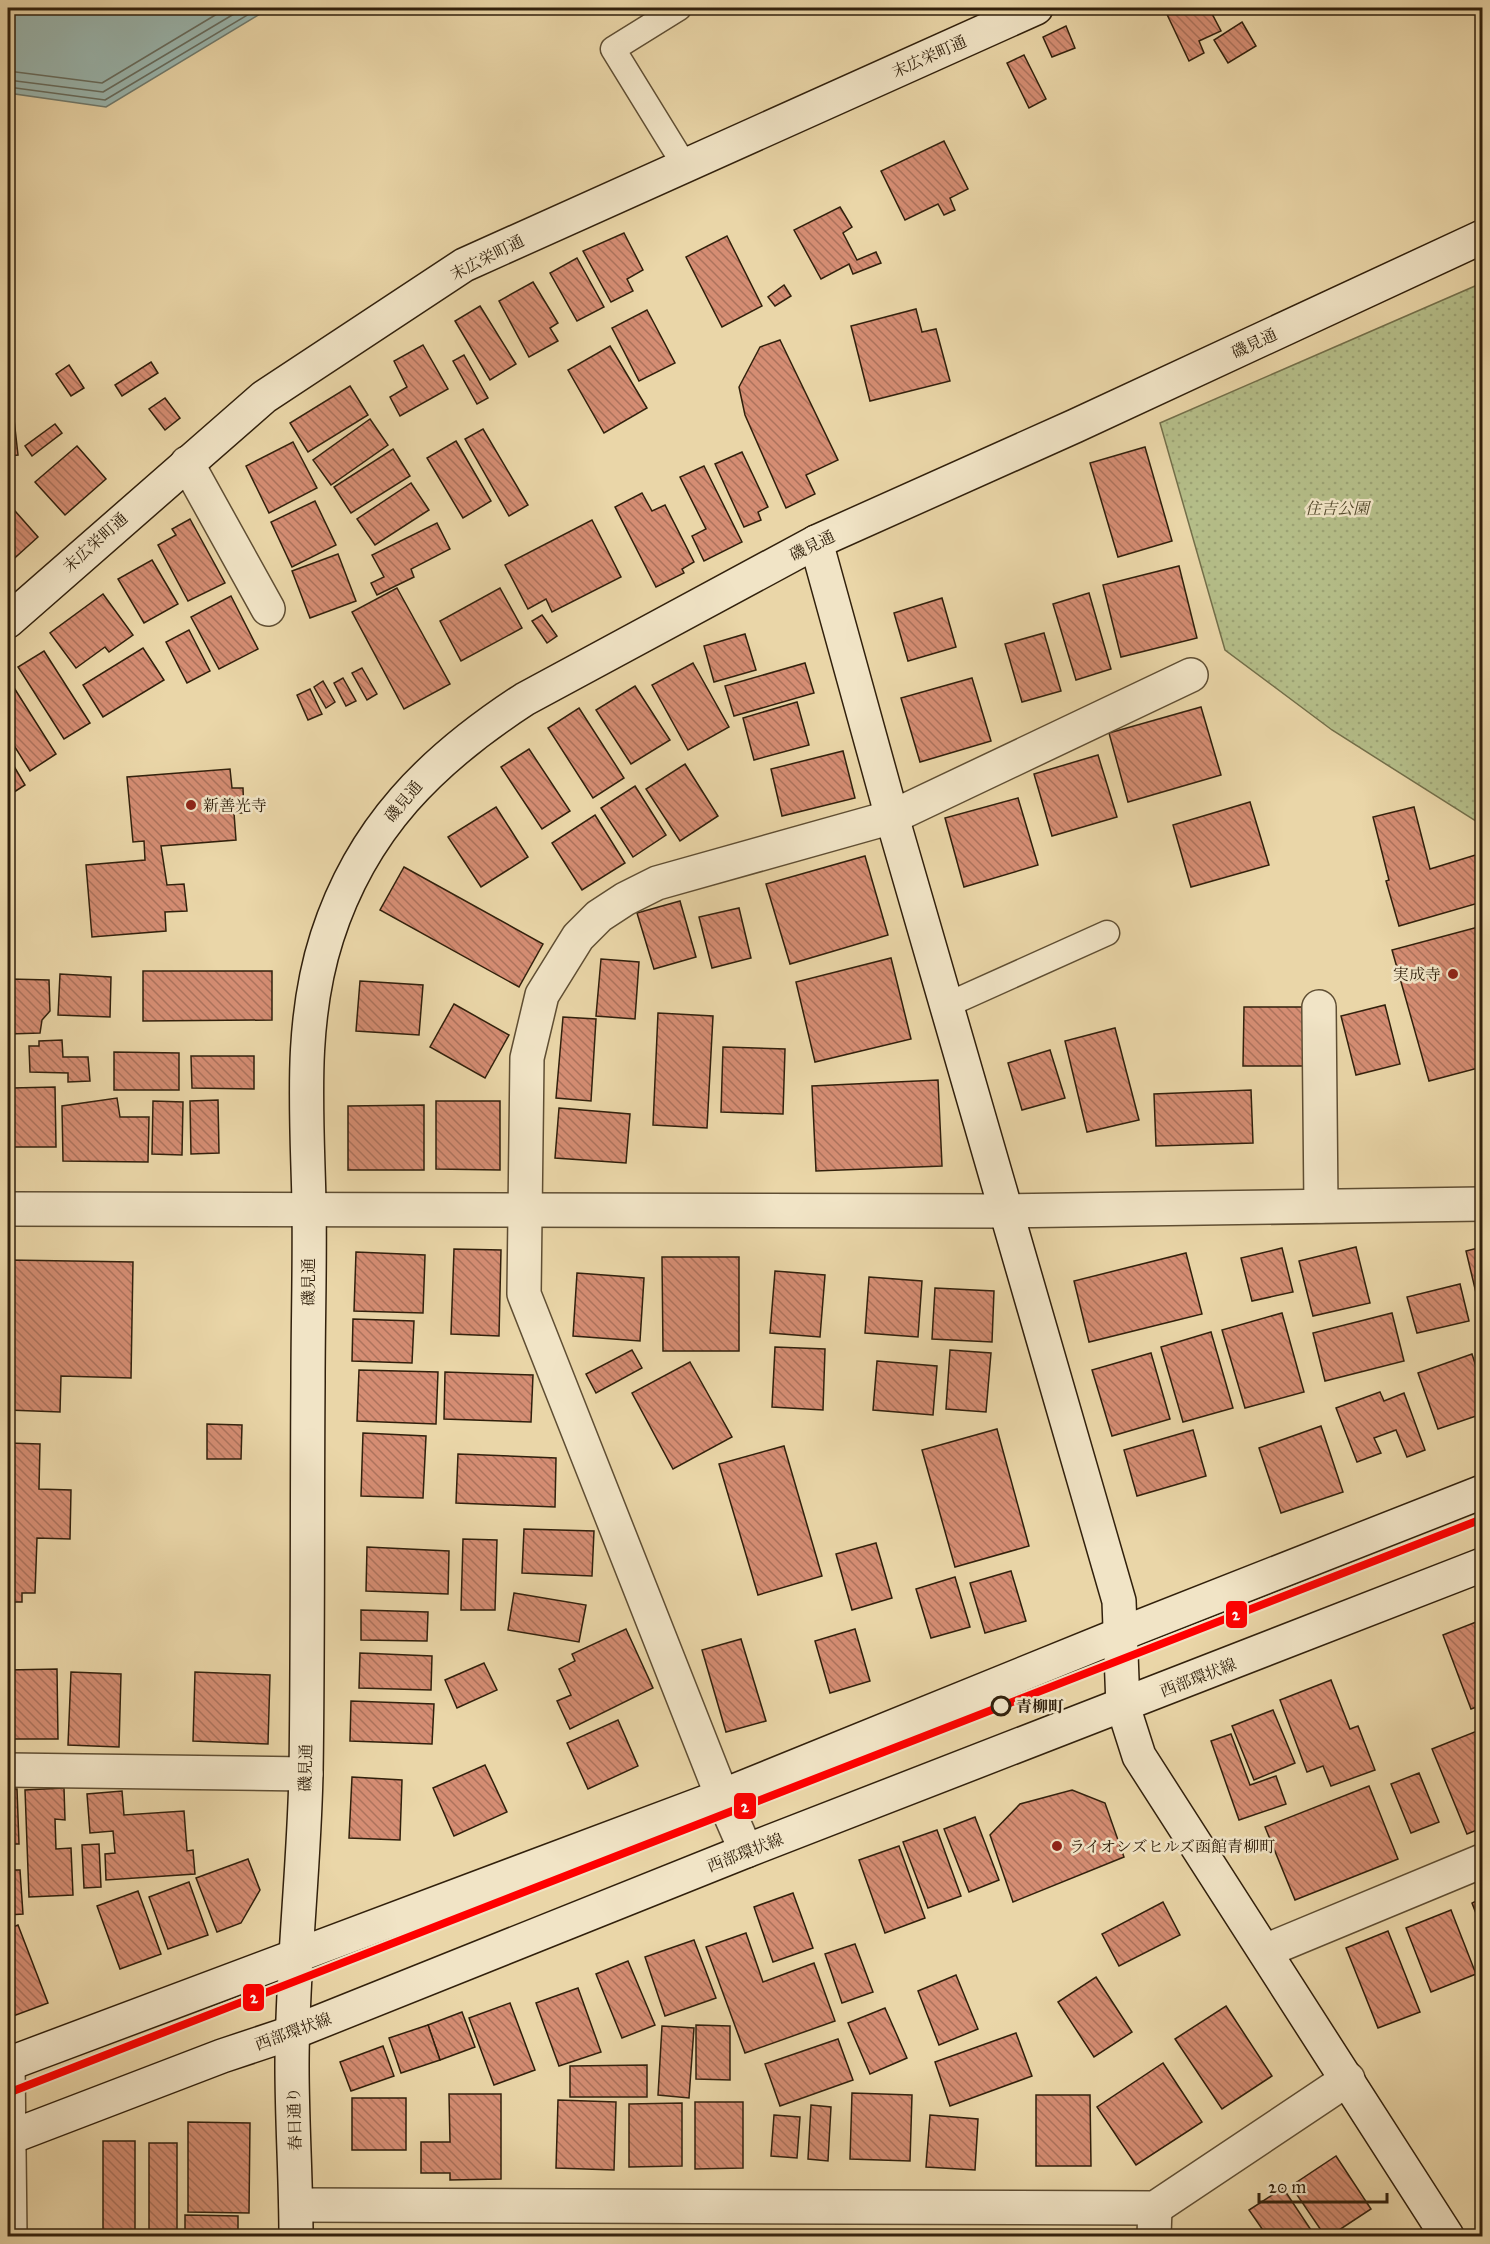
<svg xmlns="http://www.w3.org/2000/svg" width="1490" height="2244" font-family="'IM FELL Great Primer','Noto Serif JP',serif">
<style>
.grass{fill:url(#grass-dots);stroke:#736f4a;stroke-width:1.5}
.water{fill:#9ab7b0;stroke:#707b6e;stroke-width:1.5}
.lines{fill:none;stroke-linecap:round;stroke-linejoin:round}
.shore{stroke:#666c5e;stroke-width:1.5}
.building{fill:url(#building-back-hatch);stroke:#31200c;stroke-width:1.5}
.lane-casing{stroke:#5f4e33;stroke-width:27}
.street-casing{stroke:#5f4e33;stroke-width:36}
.secondary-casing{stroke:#31200c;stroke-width:36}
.lane{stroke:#f1e4c6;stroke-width:24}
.street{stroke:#f1e4c6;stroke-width:33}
.secondary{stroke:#f1e4c6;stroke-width:33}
.tram-1-casing{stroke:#f1e4c6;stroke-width:12}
.tram-1{stroke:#f00;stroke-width:8}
.poi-dot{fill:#8f2418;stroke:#f1e4c6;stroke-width:2}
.stop-dot{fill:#f1e4c6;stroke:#31200c;stroke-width:3}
.labels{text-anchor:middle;stroke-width:5;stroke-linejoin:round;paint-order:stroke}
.street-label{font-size:16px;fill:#31200c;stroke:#f1e4c6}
.park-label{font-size:16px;font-style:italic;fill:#52482b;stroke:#f1e4c6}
.poi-label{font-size:16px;fill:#31200c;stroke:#f1e4c6;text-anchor:start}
.stop-label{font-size:16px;font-weight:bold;fill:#31200c;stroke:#f1e4c6;text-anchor:start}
.line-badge{stroke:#f1e4c6;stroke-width:2}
.badge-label{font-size:16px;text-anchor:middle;font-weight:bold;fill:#fff}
</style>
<defs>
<pattern id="grass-dots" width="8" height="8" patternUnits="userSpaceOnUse" patternTransform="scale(1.5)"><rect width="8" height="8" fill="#b5be89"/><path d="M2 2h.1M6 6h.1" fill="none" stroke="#9ca375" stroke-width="1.8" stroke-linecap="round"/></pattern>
<pattern id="building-back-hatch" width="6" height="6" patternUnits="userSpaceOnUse" patternTransform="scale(1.5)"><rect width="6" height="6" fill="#d58d73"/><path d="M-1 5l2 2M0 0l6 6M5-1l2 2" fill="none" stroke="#ad735d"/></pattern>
</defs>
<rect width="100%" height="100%" fill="#ead6a8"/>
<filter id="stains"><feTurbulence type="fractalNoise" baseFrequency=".00333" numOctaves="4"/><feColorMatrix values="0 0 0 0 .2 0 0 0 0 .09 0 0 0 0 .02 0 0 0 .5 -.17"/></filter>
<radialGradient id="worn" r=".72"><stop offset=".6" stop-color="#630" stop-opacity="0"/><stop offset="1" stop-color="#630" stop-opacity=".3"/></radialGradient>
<polygon class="grass" points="1482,283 1482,825 1332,730 1225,650 1160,423"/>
<polygon class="water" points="8,8 270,8 106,107 8,93"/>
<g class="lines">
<g class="shore">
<polyline points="8,71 102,83 227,8"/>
<polyline points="8,80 103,92 244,8"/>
<polyline points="8,87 105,100 259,8"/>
</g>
</g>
<g class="building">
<polygon points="1164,8 1209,8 1221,31 1199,41 1204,53 1189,61"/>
<polygon points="1242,22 1256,46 1228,63 1214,40"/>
<polygon points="1066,26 1075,48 1052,57 1043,37"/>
<polygon points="1024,55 1046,99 1029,108 1007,63"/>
<polygon points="944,141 968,189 950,198 955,210 944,215 938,204 905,220 881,171"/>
<polygon points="840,207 852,227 843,233 857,260 876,252 881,263 853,274 849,264 821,279 794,230"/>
<polygon points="624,233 643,270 627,279 633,291 611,302 583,251"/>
<polygon points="727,236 762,306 722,327 686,257"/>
<polygon points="577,258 604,307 577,321 550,273"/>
<polygon points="533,282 558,323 550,328 558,341 529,357 499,301"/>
<polygon points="784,285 791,296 775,306 768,297"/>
<polygon points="480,306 516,364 490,380 455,321"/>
<polygon points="916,309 922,332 936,329 950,381 870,401 851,326"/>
<polygon points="647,310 675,363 639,381 612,328"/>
<polygon points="780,340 838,460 806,475 815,494 786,508 745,415 739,387 760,347"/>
<polygon points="423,345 448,389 400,416 390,397 407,387 394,361"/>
<polygon points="610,346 647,408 604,433 568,370"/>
<polygon points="464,355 488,398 477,404 453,361"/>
<polygon points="151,362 158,373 122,396 115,385"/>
<polygon points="69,365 84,388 71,396 56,374"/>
<polygon points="350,386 368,415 308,452 290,423"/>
<polygon points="8,396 10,396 13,410 18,455 8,456"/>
<polygon points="165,398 180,418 165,430 149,409"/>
<polygon points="370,419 388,445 331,485 313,460"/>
<polygon points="55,424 62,433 32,456 25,446"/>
<polygon points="483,429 528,505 509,516 465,439"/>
<polygon points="456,441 491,501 463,518 427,458"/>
<polygon points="293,442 317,488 269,513 246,466"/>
<polygon points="77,446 106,479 65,515 35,482"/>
<polygon points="1145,447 1172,541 1118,557 1090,463"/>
<polygon points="393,449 410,476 351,513 334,487"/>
<polygon points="742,452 768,507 758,512 761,520 744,527 715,464"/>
<polygon points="704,466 742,542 704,561 692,536 706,529 680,477"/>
<polygon points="411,483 429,510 375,545 357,519"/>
<polygon points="642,493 652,511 665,505 694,562 682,569 684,573 656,587 615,507"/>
<polygon points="315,501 336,545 292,567 271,522"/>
<polygon points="8,503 38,537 8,564"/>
<polygon points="190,519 225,583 188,601 158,545 176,535 172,529"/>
<polygon points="592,520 621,577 552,612 546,599 528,609 505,565"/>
<polygon points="437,523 450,549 411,569 414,577 377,595 371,583 384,577 372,555"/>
<polygon points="338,554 356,601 310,618 292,571"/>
<polygon points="152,560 178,604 144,623 118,579"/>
<polygon points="1179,566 1197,638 1121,657 1103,585"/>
<polygon points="397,588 450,684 404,709 352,612"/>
<polygon points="500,588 522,628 461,661 440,621"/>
<polygon points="1089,593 1111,669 1076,680 1053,604"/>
<polygon points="103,594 133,635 109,652 105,647 76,668 50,633"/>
<polygon points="231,596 258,649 219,669 191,617"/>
<polygon points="942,598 956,647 908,661 894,613"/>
<polygon points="542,615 557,636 547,643 532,621"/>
<polygon points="189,630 210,671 187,683 166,642"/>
<polygon points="1044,633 1061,691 1022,702 1005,644"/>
<polygon points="745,634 756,670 714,682 704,646"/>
<polygon points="143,648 164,680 103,717 83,685"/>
<polygon points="44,651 90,723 64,739 18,667"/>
<polygon points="693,663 729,727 688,750 652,685"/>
<polygon points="805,663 814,693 734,716 725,686"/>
<polygon points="362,668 377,694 367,700 352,673"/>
<polygon points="343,678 356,701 346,706 334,683"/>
<polygon points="972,678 991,741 920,762 901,698"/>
<polygon points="323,681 335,702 326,708 314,687"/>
<polygon points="11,683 56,754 30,771 8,736 8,685"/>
<polygon points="635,686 670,740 631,764 596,710"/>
<polygon points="310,689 322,714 308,720 297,695"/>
<polygon points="797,702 809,745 754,760 743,718"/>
<polygon points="1201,707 1221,775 1128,802 1109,733"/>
<polygon points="579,708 624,778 593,798 548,728"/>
<polygon points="529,749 570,811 542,829 501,767"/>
<polygon points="843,751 855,798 782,816 771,769"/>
<polygon points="1098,755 1117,817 1052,836 1034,774"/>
<polygon points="8,756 25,785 8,796"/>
<polygon points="685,764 718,816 680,841 646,789"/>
<polygon points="230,769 232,788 243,788 244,813 234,813 236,840 161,846 167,885 184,884 187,911 165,912 166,931 92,937 86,865 145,860 144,841 133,842 127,777"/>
<polygon points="635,786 666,835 633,857 601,808"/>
<polygon points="1018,798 1038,865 964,887 945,818"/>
<polygon points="1250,802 1269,865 1191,887 1173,825"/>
<polygon points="496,807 528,857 481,887 448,837"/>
<polygon points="1414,807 1430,869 1482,853 1482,902 1399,926 1386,881 1389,880 1373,817"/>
<polygon points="595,815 625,863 582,890 552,843"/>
<polygon points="865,856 888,935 790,964 766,884"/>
<polygon points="404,867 543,944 519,987 380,910"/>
<polygon points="680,901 696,957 654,969 637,913"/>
<polygon points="739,908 751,958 712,968 699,917"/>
<polygon points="1482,926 1482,991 1475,993 1482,1023 1482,1067 1429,1081 1392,950"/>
<polygon points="891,958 911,1039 815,1062 796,982"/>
<polygon points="601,959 639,962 635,1019 596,1016"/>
<polygon points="143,971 272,971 272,1020 143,1021"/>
<polygon points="60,974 111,977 110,1017 58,1015"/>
<polygon points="10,979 49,980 50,1011 42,1020 40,1033 9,1034"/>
<polygon points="360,981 423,985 419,1035 356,1031"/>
<polygon points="454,1004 509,1035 485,1078 430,1047"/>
<polygon points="1385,1005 1400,1064 1356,1075 1341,1016"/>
<polygon points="1244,1007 1307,1007 1307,1066 1243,1066"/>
<polygon points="658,1013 713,1016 707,1128 653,1125"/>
<polygon points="563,1017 596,1019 591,1101 556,1098"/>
<polygon points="1115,1028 1139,1120 1087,1132 1065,1041"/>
<polygon points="62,1040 63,1057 88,1057 90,1081 68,1082 68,1073 30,1072 29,1046 39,1046 39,1041"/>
<polygon points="723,1047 785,1049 783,1114 721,1112"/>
<polygon points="1050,1050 1065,1098 1022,1110 1008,1063"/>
<polygon points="114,1052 179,1053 179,1090 114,1090"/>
<polygon points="191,1056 254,1056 254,1089 192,1088"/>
<polygon points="938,1080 942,1166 816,1171 812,1086"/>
<polygon points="55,1087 56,1147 13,1147 12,1088"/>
<polygon points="1251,1090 1253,1143 1156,1146 1154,1094"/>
<polygon points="117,1098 120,1117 149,1117 148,1162 63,1161 62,1106"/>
<polygon points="218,1100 219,1153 191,1154 190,1101"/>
<polygon points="153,1101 183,1102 182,1155 152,1154"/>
<polygon points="436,1101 500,1101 500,1170 436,1169"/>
<polygon points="424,1105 424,1170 348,1170 348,1106"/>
<polygon points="559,1108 630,1114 626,1163 555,1158"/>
<polygon points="1356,1247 1370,1303 1313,1316 1299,1261"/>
<polygon points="1482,1247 1482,1295 1477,1297 1466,1251"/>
<polygon points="1282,1248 1293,1292 1252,1301 1241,1258"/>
<polygon points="454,1249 501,1250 499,1336 451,1334"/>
<polygon points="356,1252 425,1255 423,1313 354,1311"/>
<polygon points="1186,1253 1202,1314 1089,1342 1074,1281"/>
<polygon points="662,1257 739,1257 739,1351 663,1351"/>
<polygon points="8,1260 133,1262 131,1378 61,1376 60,1412 8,1410"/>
<polygon points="775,1271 825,1275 820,1337 770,1333"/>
<polygon points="577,1273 644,1278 640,1341 573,1336"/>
<polygon points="869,1277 922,1281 918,1337 865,1333"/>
<polygon points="1460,1284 1469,1321 1417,1333 1407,1297"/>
<polygon points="935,1288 994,1291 992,1342 932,1339"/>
<polygon points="1282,1313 1304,1392 1245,1408 1222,1330"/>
<polygon points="1392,1313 1404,1361 1325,1381 1313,1333"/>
<polygon points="353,1319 414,1321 412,1363 352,1361"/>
<polygon points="1211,1332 1233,1408 1183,1422 1161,1347"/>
<polygon points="775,1347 825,1349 823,1410 772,1407"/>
<polygon points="632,1350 642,1368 596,1393 586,1374"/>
<polygon points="950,1350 991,1353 986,1412 946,1409"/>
<polygon points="1151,1353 1170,1419 1112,1436 1092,1370"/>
<polygon points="1472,1354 1482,1385 1482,1414 1438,1429 1418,1373"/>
<polygon points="877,1361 937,1366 933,1415 873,1410"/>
<polygon points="690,1362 732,1437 673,1469 632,1393"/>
<polygon points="359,1370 438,1372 436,1424 357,1421"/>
<polygon points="445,1372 533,1375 531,1422 444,1419"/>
<polygon points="1380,1392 1384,1401 1404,1393 1425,1450 1407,1457 1396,1430 1374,1438 1381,1453 1357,1462 1336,1408"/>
<polygon points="207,1424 242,1425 241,1459 207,1459"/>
<polygon points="1321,1426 1343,1492 1281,1513 1259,1448"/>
<polygon points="997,1429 1029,1546 955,1567 922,1450"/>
<polygon points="1193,1430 1206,1476 1137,1496 1124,1450"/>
<polygon points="363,1433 426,1436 423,1498 361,1496"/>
<polygon points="8,1443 40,1444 39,1489 71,1490 70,1539 37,1538 35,1593 22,1593 22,1602 8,1602"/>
<polygon points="784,1446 822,1576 758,1595 719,1464"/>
<polygon points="458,1454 556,1458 555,1507 456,1503"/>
<polygon points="524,1529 594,1531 592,1576 522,1573"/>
<polygon points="463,1539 497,1540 495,1610 461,1610"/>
<polygon points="876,1543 892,1598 852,1610 836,1554"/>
<polygon points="367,1547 449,1551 448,1594 366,1591"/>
<polygon points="1011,1571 1026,1621 985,1633 970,1583"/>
<polygon points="955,1577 970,1627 931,1638 916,1589"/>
<polygon points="514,1593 586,1605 579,1642 508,1630"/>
<polygon points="361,1610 428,1612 427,1641 361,1640"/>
<polygon points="1481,1620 1482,1705 1471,1709 1443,1635"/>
<polygon points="626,1629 653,1688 570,1729 557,1701 571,1695 559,1669 575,1661 572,1654"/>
<polygon points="855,1629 870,1681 830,1693 815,1641"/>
<polygon points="741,1639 766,1721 726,1732 702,1650"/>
<polygon points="360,1653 432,1656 431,1690 359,1688"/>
<polygon points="484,1663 497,1690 457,1708 445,1680"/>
<polygon points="57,1669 58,1739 8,1739 8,1670"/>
<polygon points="71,1672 121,1674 119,1747 68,1745"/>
<polygon points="195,1672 270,1675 268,1744 193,1741"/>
<polygon points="1331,1680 1350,1729 1358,1726 1375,1770 1331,1786 1323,1766 1307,1772 1280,1700"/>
<polygon points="351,1701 434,1704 432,1744 350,1741"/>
<polygon points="1273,1710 1295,1763 1254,1780 1232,1726"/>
<polygon points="618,1720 638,1766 588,1789 567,1743"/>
<polygon points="1482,1729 1482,1828 1467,1834 1432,1749"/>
<polygon points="1231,1734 1250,1785 1276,1776 1286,1804 1239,1820 1211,1741"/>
<polygon points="485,1765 507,1812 454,1836 433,1788"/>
<polygon points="1419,1773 1439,1822 1411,1833 1391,1784"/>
<polygon points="352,1777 402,1780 400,1840 349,1838"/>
<polygon points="1369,1786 1398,1859 1295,1900 1265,1827"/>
<polygon points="64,1788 65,1820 55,1819 56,1849 71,1848 73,1895 29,1897 25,1790"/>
<polygon points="8,1789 17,1789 19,1844 8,1844"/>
<polygon points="1072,1790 1105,1803 1124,1857 1013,1902 990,1835 1020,1804"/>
<polygon points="122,1791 124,1815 184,1811 187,1851 193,1850 195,1874 106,1880 105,1854 115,1853 113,1831 90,1833 87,1794"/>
<polygon points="975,1817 999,1880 969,1892 944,1829"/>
<polygon points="937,1830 961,1896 928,1908 903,1842"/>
<polygon points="99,1844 101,1887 84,1888 82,1845"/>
<polygon points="899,1846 925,1918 885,1933 859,1860"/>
<polygon points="248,1859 260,1890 241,1923 217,1932 196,1878"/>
<polygon points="8,1860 10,1870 20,1870 23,1914 8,1915"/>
<polygon points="189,1882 208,1935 168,1949 149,1897"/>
<polygon points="138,1891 161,1954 120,1969 97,1906"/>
<polygon points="793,1893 813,1948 773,1962 754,1907"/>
<polygon points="1482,1898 1482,1929 1472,1903"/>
<polygon points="1163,1902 1180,1935 1119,1966 1102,1934"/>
<polygon points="1451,1910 1476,1974 1431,1992 1406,1928"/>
<polygon points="18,1925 48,2003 8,2018 8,1929"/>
<polygon points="1388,1931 1420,2012 1378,2028 1346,1948"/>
<polygon points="746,1933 763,1982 814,1963 835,2021 745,2053 706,1947"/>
<polygon points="694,1940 716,1998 665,2016 645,1957"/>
<polygon points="855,1944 873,1992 842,2003 825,1954"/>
<polygon points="628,1961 655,2025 622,2038 596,1974"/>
<polygon points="956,1975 978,2029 939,2045 918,1991"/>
<polygon points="1096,1977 1132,2032 1094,2057 1058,2002"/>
<polygon points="578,1988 601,2052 559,2066 536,2003"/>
<polygon points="510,2003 535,2070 494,2085 469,2018"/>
<polygon points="1226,2006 1272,2076 1222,2109 1175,2039"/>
<polygon points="885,2008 907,2058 870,2074 848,2023"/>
<polygon points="462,2012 475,2047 440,2060 428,2025"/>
<polygon points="428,2025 440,2060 401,2073 389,2038"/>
<polygon points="696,2025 730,2026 730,2080 696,2079"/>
<polygon points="662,2026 694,2028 689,2098 658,2095"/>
<polygon points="1016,2033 1032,2076 950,2106 935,2062"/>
<polygon points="838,2039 853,2080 780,2106 765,2064"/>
<polygon points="383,2046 394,2076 351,2091 340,2062"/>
<polygon points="1163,2063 1202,2122 1136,2165 1097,2107"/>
<polygon points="647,2065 647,2097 570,2097 570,2066"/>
<polygon points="852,2093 912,2095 910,2161 850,2159"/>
<polygon points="449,2094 501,2094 501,2179 450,2180 450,2173 421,2173 421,2142 450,2142"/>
<polygon points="1036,2095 1090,2095 1091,2166 1036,2166"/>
<rect x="352" y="2098" width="54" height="52"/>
<polygon points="558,2100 616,2102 614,2170 556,2168"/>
<polygon points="695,2102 743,2102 743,2168 695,2169"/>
<polygon points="682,2103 682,2166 629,2167 629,2104"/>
<polygon points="811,2105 831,2107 828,2161 808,2159"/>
<polygon points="774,2115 800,2117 797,2158 771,2156"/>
<polygon points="930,2115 978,2119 975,2170 926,2167"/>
<polygon points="188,2122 250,2123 249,2213 188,2212"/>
<rect x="103" y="2141" width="32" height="95"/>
<rect x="149" y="2143" width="28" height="93"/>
<polygon points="1336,2156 1371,2209 1330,2236 1325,2236 1291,2186"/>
<polygon points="1283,2188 1315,2236 1267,2236 1249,2210"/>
<polygon points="185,2215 238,2216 238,2236 185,2236"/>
</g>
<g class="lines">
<defs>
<g id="lane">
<polyline points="679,8 613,49 685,166"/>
<polyline points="947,1005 1107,933"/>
</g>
<g id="street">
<polyline points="187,463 268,609"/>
<polyline points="1319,1007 1321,1206"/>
<polyline points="8,1209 1007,1211 1482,1204"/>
<polyline points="8,1770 306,1774"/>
<polyline points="746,1851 722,1796 524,1294 527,1058 542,995 578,937 599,916 625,899 657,883 892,817 1191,675"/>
<polyline points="1265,1951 1482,1861"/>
<polyline points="8,2064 10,2236"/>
<polyline points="296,2205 1155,2208 1348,2079"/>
<polyline points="1154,2236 1155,2208"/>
</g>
<g id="secondary">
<polyline points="816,542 892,817 1119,1601 1123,1706 1139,1756 1447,2236"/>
<polyline points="8,621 264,397 464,265 1036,8"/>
<polyline points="8,2064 722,1796 1121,1634 1482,1492"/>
<polyline points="8,2138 222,2056 294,2032 746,1851 1482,1565"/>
<path d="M 296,2236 C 296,2180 292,2123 292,2066 C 292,1968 304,1871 306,1773 C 308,1643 307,1513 308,1382 C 308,1323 310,1263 309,1203 C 307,1113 299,1024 327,937 C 362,828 431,760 525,699 L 816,542 L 1075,426 L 1482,237"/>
</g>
</defs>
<use href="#lane" class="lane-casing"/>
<use href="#street" class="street-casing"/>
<use href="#secondary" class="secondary-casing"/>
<use href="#lane" class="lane"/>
<use href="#street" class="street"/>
<use href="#secondary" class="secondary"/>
<defs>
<polyline id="tram-1" points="8,2093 1482,1519"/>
</defs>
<use href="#tram-1" class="tram-1-casing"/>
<use href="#tram-1" class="tram-1"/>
</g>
<g class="poi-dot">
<circle cx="191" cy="805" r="6"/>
<circle cx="1453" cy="974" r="6"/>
<circle cx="1057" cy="1846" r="6"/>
</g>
<circle class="stop-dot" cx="1001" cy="1706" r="9"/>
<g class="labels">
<g class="street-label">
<text transform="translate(929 56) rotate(-24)" y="6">末広栄町通</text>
<text transform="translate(487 257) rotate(-27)" y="6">末広栄町通</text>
<text transform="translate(1254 343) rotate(-25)" y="6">磯見通</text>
<text transform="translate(95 542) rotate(-42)" y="6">末広栄町通</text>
<text transform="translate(812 545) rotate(-26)" y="6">磯見通</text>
<text transform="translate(403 801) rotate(-50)" y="6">磯見通</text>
<text transform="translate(308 1282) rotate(-90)" y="6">磯見通</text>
<text transform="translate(1198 1677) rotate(-21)" y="6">西部環状線</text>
<text transform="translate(305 1768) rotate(-89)" y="6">磯見通</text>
<text transform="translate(745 1852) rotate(-21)" y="6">西部環状線</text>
<text transform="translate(293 2031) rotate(-20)" y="6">西部環状線</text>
<text transform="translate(294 2119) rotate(-92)" y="6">春日通り</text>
</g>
<g class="park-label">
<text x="1337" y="514">住吉公園</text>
</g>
<g class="poi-label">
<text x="203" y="811">新善光寺</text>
<text x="1441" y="980" text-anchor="end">実成寺</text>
<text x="1069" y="1852">ライオンズヒルズ函館青柳町</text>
</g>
<g class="stop-label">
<text x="1016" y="1712">青柳町</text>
</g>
</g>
<g class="line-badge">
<rect x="1225" y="1600" width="23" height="29" rx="6" fill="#f00"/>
<rect x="733" y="1792" width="24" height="28" rx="6" fill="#f00"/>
<rect x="242" y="1983" width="23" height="29" rx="6" fill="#f00"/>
</g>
<g class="badge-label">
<text x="1236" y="1620">2</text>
<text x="745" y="1812">2</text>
<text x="254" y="2003">2</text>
</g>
<rect width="1490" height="2244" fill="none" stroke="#ead6a8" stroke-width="30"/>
<rect x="9" y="9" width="1472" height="2226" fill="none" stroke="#31200c" stroke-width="3"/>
<rect x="15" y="15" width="1460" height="2214" fill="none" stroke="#31200c" stroke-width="1.5"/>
<path d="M1259 2193v9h128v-9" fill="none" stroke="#31200c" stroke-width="3"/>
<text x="1268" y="2193" font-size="18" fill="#31200c" stroke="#f1e4c6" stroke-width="4.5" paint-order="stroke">20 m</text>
<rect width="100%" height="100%" filter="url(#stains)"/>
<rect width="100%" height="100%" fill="url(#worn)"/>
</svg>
